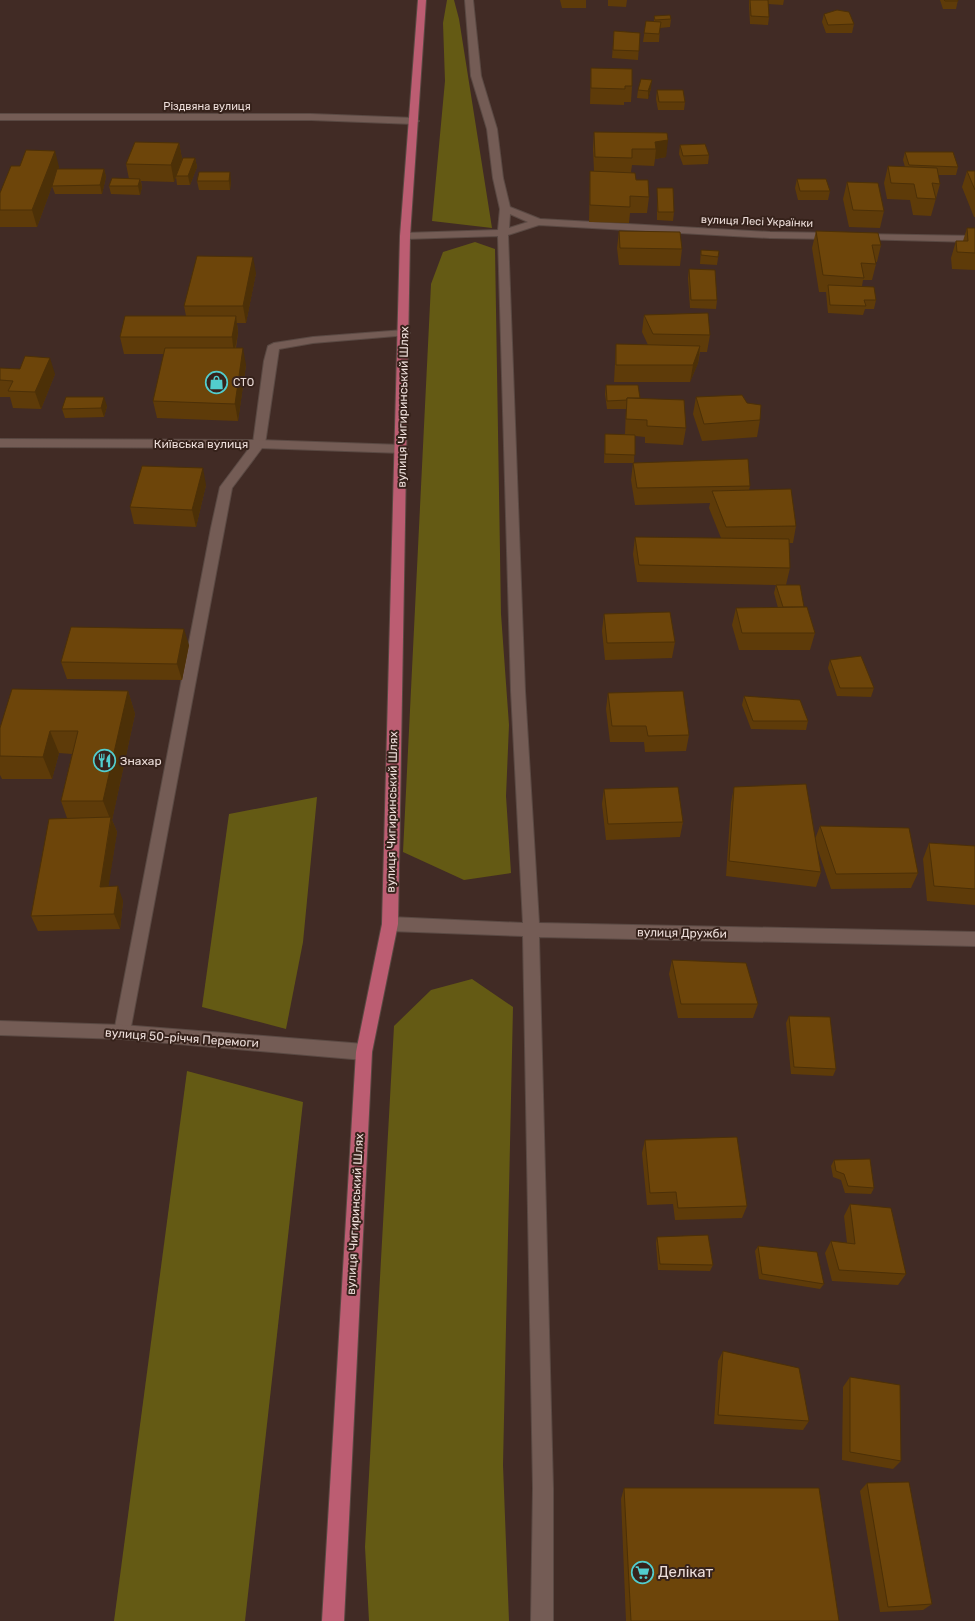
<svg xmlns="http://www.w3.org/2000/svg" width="975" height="1621" font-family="Rubik,sans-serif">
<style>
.forest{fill:#645a14}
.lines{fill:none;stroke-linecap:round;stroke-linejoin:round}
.service-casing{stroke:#5a4943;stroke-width:2}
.minor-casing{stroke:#5a4943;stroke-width:2}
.primary-casing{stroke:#5a4943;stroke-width:2}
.service{fill:#745c55;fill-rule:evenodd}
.minor{fill:#745c55;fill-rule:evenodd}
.primary{fill:#bc5d72;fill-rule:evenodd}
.wall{fill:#5e3b09}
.shaded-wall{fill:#4c3007}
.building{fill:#6d450a;stroke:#4c3007}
.labels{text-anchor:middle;stroke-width:4;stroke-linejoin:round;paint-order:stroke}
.far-street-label{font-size:11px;fill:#eddeda;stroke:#36221b}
.far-poi-label{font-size:11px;fill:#eddeda;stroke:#36221b;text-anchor:start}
.street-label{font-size:12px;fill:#eddeda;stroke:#36221b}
.poi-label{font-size:12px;fill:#eddeda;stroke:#36221b;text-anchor:start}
.near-poi-label{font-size:15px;fill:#eddeda;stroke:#36221b;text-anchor:start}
</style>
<rect width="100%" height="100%" fill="#412b25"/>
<g class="forest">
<polygon points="447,0 454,0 459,19 492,228 432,221 445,81 443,23"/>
<polygon points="475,242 495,249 501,614 509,725 506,796 511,873 464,880 403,852 431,284 443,252"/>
<polygon points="317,797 303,942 286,1029 202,1007 229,814"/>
<polygon points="472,979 513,1007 503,1465 509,1621 369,1621 365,1547 394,1026 431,990"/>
<polygon points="187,1071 303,1102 245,1621 114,1621"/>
</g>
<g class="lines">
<defs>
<polygon id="service" points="404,330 408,331 410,333 408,335 313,343 279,349 265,444 232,488 130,1032 128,1037 122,1039 116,1037 114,1032 211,528 220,487 253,443 264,361 268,346 274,343 313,337"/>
<g id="minor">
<path d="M 465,0 L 473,0 L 481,76 L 497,129 L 503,178 L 510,207 L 540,219 L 770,232 L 834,233 L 839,236 L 834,239 L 770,238 L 539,225 L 508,235 L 525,691 L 539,923 L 975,932 L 975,946 L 539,937 L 553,1488 L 553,1621 L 531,1621 L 533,1488 L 523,936 L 390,931 L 384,929 L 382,924 L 384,919 L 390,917 L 523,923 L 511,691 L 498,236 L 405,239 L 400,236 L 405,233 L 498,230 L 500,209 L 493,178 L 487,129 L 471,76 ZM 510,214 L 528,222 L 509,228 Z"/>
<polygon points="0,114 311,114 414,118 419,121 414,124 311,120 0,120"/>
<polygon points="859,234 975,236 975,242 855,239 854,237 855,235"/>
<polygon points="0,439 259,440 402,445 408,449 402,453 259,448 0,447"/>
<polygon points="0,1021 122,1025 364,1044 370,1047 372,1052 370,1057 364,1060 122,1039 0,1035"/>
</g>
<polygon id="primary" points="418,0 426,0 410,236 398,924 372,1052 344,1621 322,1621 356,1052 382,924 400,236"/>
</defs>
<use href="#service" class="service-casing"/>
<use href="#minor" class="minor-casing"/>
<use href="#primary" class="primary-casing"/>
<use href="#service" class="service"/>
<use href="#minor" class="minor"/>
<use href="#primary" class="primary"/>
</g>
<g class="wall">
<polygon points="560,0 586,0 586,8 562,8"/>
<polygon points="608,0 627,0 626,7 608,6"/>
<polygon points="749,0 784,0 783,5 768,4 769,17 768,25 750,24 749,5"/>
<polygon points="940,0 958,0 956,9 943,9"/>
<polygon points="824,14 854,24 852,33 826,33 822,22"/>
<polygon points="654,16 671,19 670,27 660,28 659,42 643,42 646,21 654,21"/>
<polygon points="614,31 640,33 638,60 612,58"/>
<polygon points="591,68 632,86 631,102 624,102 624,105 590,104"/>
<polygon points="651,88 648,99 637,98 638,90"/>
<polygon points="657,90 685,102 684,110 658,110 656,99"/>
<polygon points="594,132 667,133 666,157 655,159 654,166 632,165 631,172 649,197 647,213 630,213 629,223 589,222 590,171 594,171 593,149"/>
<polygon points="179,143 182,159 195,158 197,167 190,185 177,185 176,177 174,182 141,181 142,187 140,195 111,194 109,186 129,179 126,164"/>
<polygon points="680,145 709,155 708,164 683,165 679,154"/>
<polygon points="905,152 958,167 956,175 938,175 940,184 931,216 913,215 910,200 887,199 884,183 888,166 905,167 903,160"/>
<polygon points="20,166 59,167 58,169 104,169 106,177 102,194 55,194 52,186 37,227 0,227 0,193"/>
<polygon points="967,171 975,171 975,217 974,217 962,187"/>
<polygon points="797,179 830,191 828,200 798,200 795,188"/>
<polygon points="197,181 231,181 230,190 199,190"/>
<polygon points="847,182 884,211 880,228 849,227 843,199"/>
<polygon points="657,188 674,212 673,221 657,220"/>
<polygon points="967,228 975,228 975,270 952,269 951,258 956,241 963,241"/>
<polygon points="619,231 682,249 680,266 619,265 617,248"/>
<polygon points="816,231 881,245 877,262 876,262 876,264 872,280 863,280 862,286 876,300 874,309 865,309 863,315 828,313 826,292 819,292 812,248"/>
<polygon points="701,250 719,251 717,265 700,264"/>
<polygon points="689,269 717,300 716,309 690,308 688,278"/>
<polygon points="256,273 246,323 237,323 238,333 236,348 246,365 238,421 157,418 153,401 164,354 124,354 120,337 186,316 184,306"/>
<polygon points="644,315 710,335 707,352 700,352 698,363 690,382 614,382 616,344 648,345 642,332"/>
<polygon points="0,368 55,374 41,409 13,408 10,397 0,397"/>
<polygon points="606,385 640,398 686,428 683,445 645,443 645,437 635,436 634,463 750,486 749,490 796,526 793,543 789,543 790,568 786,585 804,607 815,633 810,650 739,650 732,625 736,608 778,608 774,593 776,585 637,582 633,554 635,537 721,538 709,508 710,503 635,505 631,480 633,463 604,463 605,434 625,434 626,409 607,409 605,394"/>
<polygon points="696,397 747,403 760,420 757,437 702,441 693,414"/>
<polygon points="107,406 104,417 65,418 62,409"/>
<polygon points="206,485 196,527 134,524 130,507"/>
<polygon points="604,614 675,642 672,658 605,660 602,631"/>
<polygon points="189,645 182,680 67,679 61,662"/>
<polygon points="830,660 874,688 871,697 837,696 828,668"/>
<polygon points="128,691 135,714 112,820 117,832 108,887 123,901 120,929 38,931 31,916 67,818 61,801 72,754 59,753 52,779 2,779 0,775 0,728"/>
<polygon points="608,693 689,735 686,751 645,752 644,742 610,742 606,709"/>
<polygon points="744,696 808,721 806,730 751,729 742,705"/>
<polygon points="734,787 815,839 820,826 918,873 911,888 831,889 817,847 821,872 816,887 726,876 731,803"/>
<polygon points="604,789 683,822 680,837 606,840 602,804"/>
<polygon points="929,843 975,846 975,905 927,901 923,859"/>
<polygon points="672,960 758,1004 753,1018 678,1018 669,974"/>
<polygon points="789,1016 836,1069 833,1076 791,1074 786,1023"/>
<polygon points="645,1140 747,1206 742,1218 675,1220 673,1204 647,1205 642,1153"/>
<polygon points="834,1160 874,1188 871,1194 845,1193 841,1180 833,1177 831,1166"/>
<polygon points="850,1204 906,1274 898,1285 832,1281 825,1253 831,1241 847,1243 844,1216"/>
<polygon points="657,1237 713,1265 710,1271 658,1270 656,1243"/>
<polygon points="758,1246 824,1284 820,1289 759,1279 755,1251"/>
<polygon points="723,1351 809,1421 803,1430 714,1424 718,1361"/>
<polygon points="850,1377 901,1461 893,1469 842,1460 843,1387"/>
<polygon points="867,1483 932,1604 923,1610 880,1612 860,1491"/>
<polygon points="624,1488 839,1621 626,1621 621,1499"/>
</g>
<g class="shaded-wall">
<polygon points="652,80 651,88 648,99 648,91"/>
<polygon points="668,140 666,157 655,159 656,149 655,142"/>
<polygon points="179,143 182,159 174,182 171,165"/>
<polygon points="55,151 59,167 37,227 32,210"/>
<polygon points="195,158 197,167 190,185 188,176"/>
<polygon points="104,169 106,177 102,194 100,185"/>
<polygon points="230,172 231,181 230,190 229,181"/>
<polygon points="140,179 142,187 140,195 138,186"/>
<polygon points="253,257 256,273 246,323 243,306"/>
<polygon points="236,316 238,333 234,354 232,337"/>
<polygon points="700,346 698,363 690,382 693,365"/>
<polygon points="243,348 246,365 238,421 235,404"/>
<polygon points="50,358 55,374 41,409 35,392"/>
<polygon points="104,397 107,406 104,417 101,408"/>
<polygon points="203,468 206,485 196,527 192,510"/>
<polygon points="184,629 189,645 182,680 177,664"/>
<polygon points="128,691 135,714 112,820 117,832 106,902 100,887 111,821 103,801"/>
<polygon points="50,731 59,753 52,779 43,757"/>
<polygon points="118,886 123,901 120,929 114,914"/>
</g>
<g class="building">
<polygon points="750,0 768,0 769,17 751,16"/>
<polygon points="944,0 958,0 958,1 945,1"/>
<polygon points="837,10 849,12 854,24 828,25 824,14"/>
<polygon points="670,15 671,19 655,20 654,16"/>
<polygon points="646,21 661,22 659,34 644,33"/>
<polygon points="614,31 640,33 639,51 613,50"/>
<polygon points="591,68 632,69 632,86 625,86 625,89 591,88"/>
<polygon points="641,79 652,80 648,91 638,90"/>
<polygon points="657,90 683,90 685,102 659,102"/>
<polygon points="594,132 667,133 668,140 655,142 656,149 632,149 632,158 595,157"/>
<polygon points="135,142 179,143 171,165 126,164"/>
<polygon points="705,144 709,155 683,156 680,145"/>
<polygon points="26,150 55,151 32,210 0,210 0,193 11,166 20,166"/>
<polygon points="905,152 953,152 958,167 909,165"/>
<polygon points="183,158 195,158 188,176 176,176"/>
<polygon points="888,166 937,168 940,184 932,183 936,199 917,198 914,184 891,183"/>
<polygon points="57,169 104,169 100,185 52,186"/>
<polygon points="590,171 635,173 636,180 648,180 649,197 630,196 630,207 590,205"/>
<polygon points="967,171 975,171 975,190"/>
<polygon points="199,172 230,172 229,181 197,181"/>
<polygon points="112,178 140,179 138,186 109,186"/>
<polygon points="797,179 826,179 830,191 800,191"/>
<polygon points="847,182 878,183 884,211 853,210"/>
<polygon points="657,188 673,188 674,212 658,212"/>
<polygon points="967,228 975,228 975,253 957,252 956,241 968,241"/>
<polygon points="619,231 680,232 682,249 620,248"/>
<polygon points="816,231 878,233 881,245 872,245 876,264 861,263 864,278 823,275"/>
<polygon points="701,250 719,251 718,257 701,255"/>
<polygon points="197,256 253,257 243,306 184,306"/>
<polygon points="689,269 715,270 717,300 691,300"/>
<polygon points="828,285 874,287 876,300 864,300 866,306 830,305"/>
<polygon points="708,313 710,335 653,334 644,315"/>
<polygon points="125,316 236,316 232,337 120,337"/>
<polygon points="616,344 700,346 693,365 616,365"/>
<polygon points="165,348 243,348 235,404 153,401"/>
<polygon points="25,356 50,358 35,392 8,391 13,381 0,380 0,368 20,369"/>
<polygon points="606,385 638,385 640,398 627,398 627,400 607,401"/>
<polygon points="742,395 747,403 761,405 760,420 704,424 696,397"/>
<polygon points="66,397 104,397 101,408 62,409"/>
<polygon points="627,398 684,400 686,428 647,426 647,420 626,419"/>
<polygon points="605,434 635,435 635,455 605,454"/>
<polygon points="748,459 750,486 637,488 633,463"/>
<polygon points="142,466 203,468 192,510 130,507"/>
<polygon points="791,489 796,526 726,527 712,491"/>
<polygon points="635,537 789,539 790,568 639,565"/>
<polygon points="776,585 800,585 804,607 783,607"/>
<polygon points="807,607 815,633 742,633 736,608"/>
<polygon points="670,612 675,642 607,643 604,614"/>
<polygon points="71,627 184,629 177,664 61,662"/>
<polygon points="861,656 874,688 840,688 830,660"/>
<polygon points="12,689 128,691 103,801 61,801 78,731 50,731 43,757 0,756 0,728"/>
<polygon points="683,691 689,735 648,736 646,726 612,726 608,693"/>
<polygon points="744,696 800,700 808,721 753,721"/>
<polygon points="806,784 821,872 729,861 734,787"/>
<polygon points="678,787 683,822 608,824 604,789"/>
<polygon points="111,817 100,887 118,886 114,914 31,916 49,819"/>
<polygon points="820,826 909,828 918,873 836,874"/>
<polygon points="929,843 975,846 975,889 934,886"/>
<polygon points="672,960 746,963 758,1004 681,1004"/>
<polygon points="789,1016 830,1017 836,1069 794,1067"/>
<polygon points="737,1137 747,1206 678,1208 676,1192 650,1193 645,1140"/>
<polygon points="870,1159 874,1188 848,1186 844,1174 836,1171 834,1160"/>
<polygon points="850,1204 891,1208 906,1274 839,1270 831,1241 855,1244"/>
<polygon points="708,1235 713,1265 660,1264 657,1237"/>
<polygon points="758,1246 817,1252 824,1284 762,1274"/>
<polygon points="723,1351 799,1368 809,1421 718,1415"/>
<polygon points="850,1377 900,1385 901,1461 850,1452"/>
<polygon points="909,1482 932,1604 888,1607 867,1483"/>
<polygon points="624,1488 819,1488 839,1621 631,1621"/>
</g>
<defs>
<symbol id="shop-ring" viewBox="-11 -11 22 22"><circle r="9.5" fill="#36221b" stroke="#52cdce" stroke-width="1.5"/><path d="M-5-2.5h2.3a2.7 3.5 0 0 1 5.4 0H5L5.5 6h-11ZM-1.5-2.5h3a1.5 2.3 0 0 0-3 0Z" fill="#52cdce"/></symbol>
<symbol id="restaurant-ring" viewBox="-11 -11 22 22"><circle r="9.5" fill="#36221b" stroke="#52cdce" stroke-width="1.5"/><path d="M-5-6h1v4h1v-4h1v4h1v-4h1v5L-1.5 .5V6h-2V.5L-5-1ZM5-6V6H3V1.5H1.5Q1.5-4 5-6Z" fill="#52cdce"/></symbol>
<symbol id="supermarket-ring" viewBox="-11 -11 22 22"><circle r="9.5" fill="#36221b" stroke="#52cdce" stroke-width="1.5"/><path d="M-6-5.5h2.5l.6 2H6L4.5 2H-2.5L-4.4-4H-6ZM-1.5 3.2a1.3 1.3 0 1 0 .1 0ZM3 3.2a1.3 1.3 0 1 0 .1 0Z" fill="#52cdce"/></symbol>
</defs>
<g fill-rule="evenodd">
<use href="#shop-ring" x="204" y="370" width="25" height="25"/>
<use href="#restaurant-ring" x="92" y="748" width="25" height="25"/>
<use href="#supermarket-ring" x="630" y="1560" width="25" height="25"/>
</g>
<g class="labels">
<g class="far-street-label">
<text x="207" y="110">Різдвяна вулиця</text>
<text transform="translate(757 221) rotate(2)" y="4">вулиця Лесі Українки</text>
</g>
<g class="far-poi-label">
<text x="233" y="386">СТО</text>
</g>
<g class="street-label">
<text transform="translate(403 407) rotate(-89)" y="4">вулиця Чигиринський Шлях</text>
<text x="201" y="448">Київська вулиця</text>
<text transform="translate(392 812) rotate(-89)" y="4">вулиця Чигиринський Шлях</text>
<text transform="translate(682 933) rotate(1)" y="4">вулиця Дружби</text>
<text transform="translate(182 1038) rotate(4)" y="4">вулиця 50-річчя Перемоги</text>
<text transform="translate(355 1214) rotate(-87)" y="4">вулиця Чигиринський Шлях</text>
</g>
<g class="poi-label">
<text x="120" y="765">Знахар</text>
</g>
<g class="near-poi-label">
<text x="658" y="1577">Делікат</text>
</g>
</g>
</svg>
